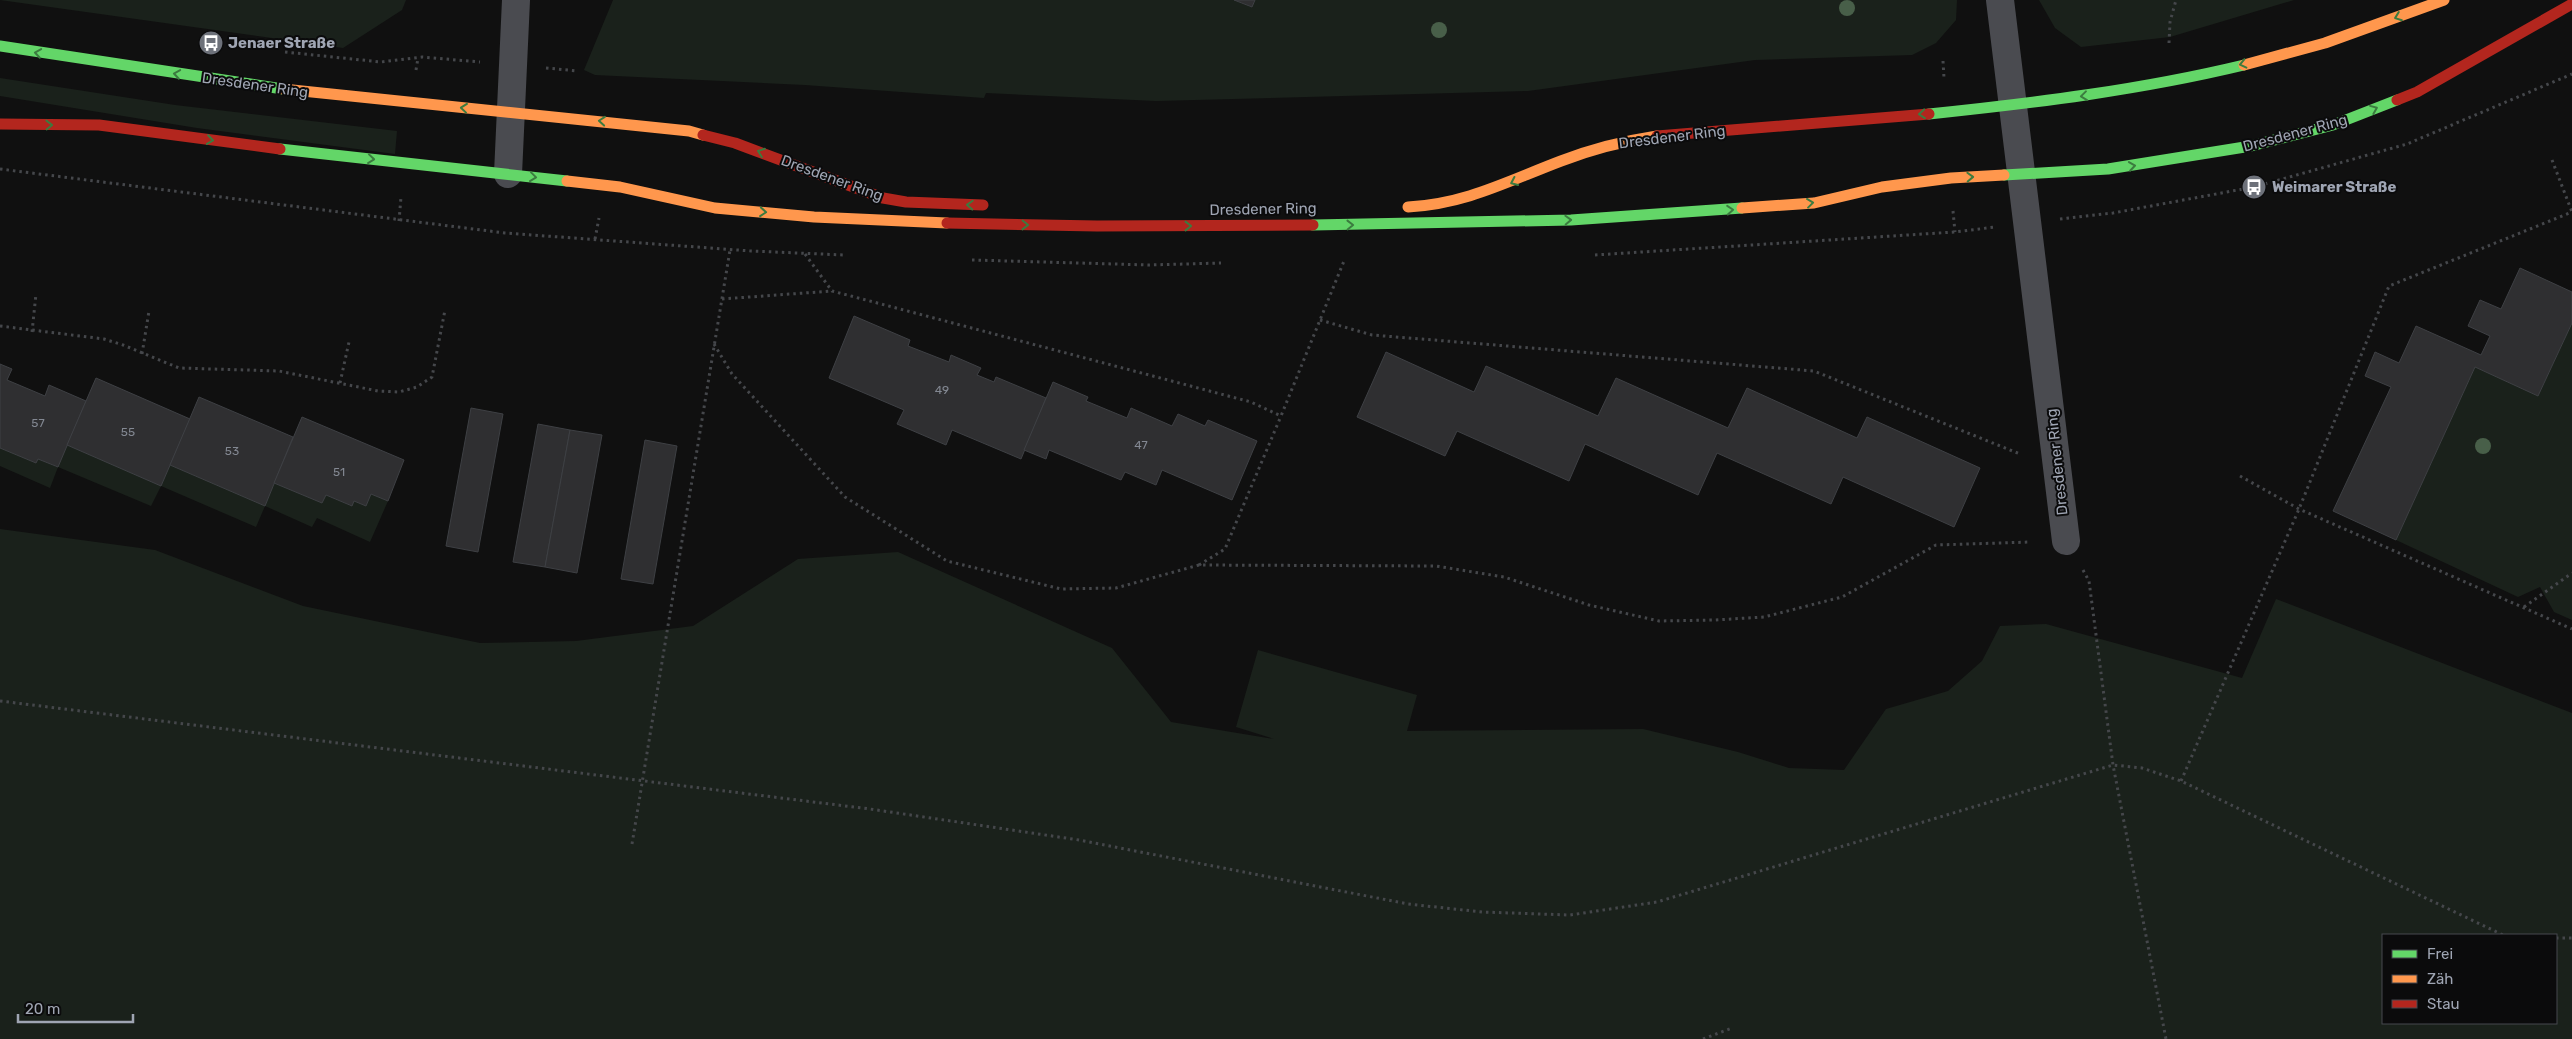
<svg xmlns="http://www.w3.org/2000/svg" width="2572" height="1039" font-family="Rubik,sans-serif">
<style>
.green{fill:#1a211b;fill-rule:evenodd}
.building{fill:#2f2f31;stroke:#3e4044}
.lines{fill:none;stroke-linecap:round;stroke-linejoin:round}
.path{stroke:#45474b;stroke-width:3;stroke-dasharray:2.5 4;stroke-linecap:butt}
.street{stroke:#4a4b50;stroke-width:28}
.fast{stroke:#63d668;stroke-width:11}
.slow{stroke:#ff974d;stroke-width:11}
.jam{stroke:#b3261e;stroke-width:11}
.tree{fill:#485f49}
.oneway{stroke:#3b7b3f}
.labels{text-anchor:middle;stroke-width:4;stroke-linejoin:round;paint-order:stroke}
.number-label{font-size:12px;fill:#838892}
.poi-label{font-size:15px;font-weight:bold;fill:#9fa5b3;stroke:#0b0b0c;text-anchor:start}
.street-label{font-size:15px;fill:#9fa5b3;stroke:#0b0b0c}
</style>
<rect width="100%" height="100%" fill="#101010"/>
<g class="green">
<polygon points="0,0 406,0 402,10 343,48"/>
<polygon points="613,0 1234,0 1251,7 1255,0 1957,0 1956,20 1936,43 1912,55 1755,60 1528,91 1156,101 986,93 984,98 805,85 595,75 584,70"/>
<polygon points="2039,0 2294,0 2170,37 2081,47 2055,28"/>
<polygon points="0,78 175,105 397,131 395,154 197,128 0,96"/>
<polygon points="2572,323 2572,620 2554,612 2540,587 2518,597 2396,540 2475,367 2538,396"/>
<polygon points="67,445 161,486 170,465 265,506 274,483 322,503 326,495 351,506 354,501 366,506 371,494 388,501 370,542 317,518 312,527 265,506 256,527 161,486 151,506 58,467 50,488 0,466 0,448 36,463 38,459 57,467"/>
<path d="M 0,529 L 155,550 L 303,606 L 480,643 L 576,641 L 693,626 L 798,559 L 898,552 L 1112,648 L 1171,722 L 1274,739 L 1236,727 L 1258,650 L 1417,695 L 1407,731 L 1643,729 L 1738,752 L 1789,768 L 1844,770 L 1886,709 L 1948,691 L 1982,661 L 2000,626 L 2046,624 L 2242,678 L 2276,599 L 2572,713 L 2572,1039 L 0,1039 ZM 2556,935 L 2556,1023 L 2383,1023 L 2383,935 Z"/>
</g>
<g class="building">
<polygon points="1234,0 1255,0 1252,7"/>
<polygon points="2520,268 2572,292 2572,323 2538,396 2475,367 2396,540 2333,511 2391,387 2365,376 2375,352 2399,363 2416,326 2481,355 2490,336 2468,326 2480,300 2501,309"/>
<polygon points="854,316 910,340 908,346 949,362 951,355 981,368 977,375 994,382 996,377 1046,398 1021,459 952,430 946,445 897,424 904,410 829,378"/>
<polygon points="1386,352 1474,392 1486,366 1598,416 1616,378 1728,428 1747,388 1857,438 1867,417 1980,468 1954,527 1843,477 1831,504 1717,453 1698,495 1585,444 1569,481 1457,431 1445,456 1357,417"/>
<polygon points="0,364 12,369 7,380 45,396 49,385 86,401 58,467 38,459 36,463 0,448"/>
<polygon points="96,378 190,419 161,486 67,445"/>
<polygon points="1053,382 1088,397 1086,401 1127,418 1131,408 1172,426 1178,414 1205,426 1208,420 1257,441 1232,500 1162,470 1156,485 1125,472 1121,480 1049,450 1046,459 1024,450"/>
<polygon points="199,397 293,437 265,506 170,465"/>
<polygon points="471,408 503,414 478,552 446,546"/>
<polygon points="302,417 404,460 388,501 371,494 366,506 354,501 352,506 326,495 322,503 274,483"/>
<polygon points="538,424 570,430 545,567 513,562"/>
<polygon points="570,430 602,435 577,573 545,567"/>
<polygon points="645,440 677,446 653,584 621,579"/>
</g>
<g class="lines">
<g class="path">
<polyline points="2169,43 2170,22 2176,0"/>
<polyline points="285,52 381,62 422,57 480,62"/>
<polyline points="1943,61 1944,78"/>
<polyline points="546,68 578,71"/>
<polyline points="416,70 418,58"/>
<polyline points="2552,160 2572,212"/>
<polyline points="0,169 505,233 751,251 844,255"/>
<polyline points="1953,211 1955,232"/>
<polyline points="2060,219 2113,213 2254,187 2407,144 2572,74"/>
<polyline points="399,221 401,197"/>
<polyline points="595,239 599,218"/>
<polyline points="805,254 832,291 1251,402 1281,416 1344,261"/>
<polyline points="1595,255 1955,232 1995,227"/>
<polyline points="972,260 1149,265 1221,263"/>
<polyline points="722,299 832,291"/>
<polyline points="1320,320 1372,335 1814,371 2020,454"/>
<polyline points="0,326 104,339 123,345 179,368 279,371 378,391 399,392 417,387 432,377 445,310"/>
<polyline points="32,332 36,294"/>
<polyline points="714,344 732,374 845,497 947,561 1061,589 1116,588 1199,565 1436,566 1504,577 1589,605 1659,621 1715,620 1764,617 1842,597 1936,545 2031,542"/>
<polyline points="142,354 149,311"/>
<polyline points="340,383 349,342"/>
<polyline points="2240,476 2299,509 2572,629"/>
<polyline points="1199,565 1225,549 1281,416"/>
<polyline points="2083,570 2089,581 2113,765 2166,1039"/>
<polyline points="2524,607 2572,573"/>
<polyline points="0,701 870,809 1079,840 1408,904 1482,912 1570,915 1657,902 2113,765 2142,768 2181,781 2503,935"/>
<polyline points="2181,781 2299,509 2389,286 2572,212"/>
<polyline points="632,844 730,250"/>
<polyline points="2556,938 2572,938"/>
<polyline points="1703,1039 1732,1028"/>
</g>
<g class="street">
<polyline points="2000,0 2066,541"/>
<polyline points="508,174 516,0"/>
</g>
<g class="fast">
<polyline points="0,46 283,89"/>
<path d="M 1929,114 C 2035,103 2140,90 2244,65"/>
<polyline points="280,149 567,181"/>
<polyline points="2004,175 2108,169 2251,146 2333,125 2397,100"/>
<polyline points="1313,225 1571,220 1742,208"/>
</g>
<g class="slow">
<polyline points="2244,65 2325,43 2444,0"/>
<polyline points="283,89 689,131 703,135"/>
<polyline points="567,181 620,187 715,208 814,217 947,223"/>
<path d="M 1408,207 C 1466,204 1508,181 1561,161 C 1592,149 1624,141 1657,136"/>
<polyline points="1742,208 1814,203 1882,187 1951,178 2004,175"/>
</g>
<g class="jam">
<polyline points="2397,100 2417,92 2572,4"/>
<polyline points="0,124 99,125 280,149"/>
<polyline points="703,135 735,143 883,198 906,202 983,205"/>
<polyline points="1657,136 1929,114"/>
<polyline points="947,223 1097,226 1313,225"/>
</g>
</g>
<g class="tree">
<circle cx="1847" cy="8" r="8"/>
<circle cx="1439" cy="30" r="8"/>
<circle cx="2483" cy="446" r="8"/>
</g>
<defs><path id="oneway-chevron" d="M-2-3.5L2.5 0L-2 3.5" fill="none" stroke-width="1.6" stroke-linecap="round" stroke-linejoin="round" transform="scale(1.25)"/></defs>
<g class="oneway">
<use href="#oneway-chevron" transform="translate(2398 17) rotate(159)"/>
<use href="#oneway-chevron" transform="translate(38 53) rotate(-171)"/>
<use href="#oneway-chevron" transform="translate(2243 64) rotate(167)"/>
<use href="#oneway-chevron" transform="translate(177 74) rotate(-171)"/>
<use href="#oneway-chevron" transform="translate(2084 96) rotate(173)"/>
<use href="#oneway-chevron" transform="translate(464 108) rotate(-174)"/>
<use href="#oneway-chevron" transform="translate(2374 109) rotate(-22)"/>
<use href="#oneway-chevron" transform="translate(1922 114) rotate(175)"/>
<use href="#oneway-chevron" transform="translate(602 121) rotate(-175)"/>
<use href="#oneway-chevron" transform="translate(49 125) rotate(-1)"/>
<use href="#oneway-chevron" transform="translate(210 140) rotate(8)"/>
<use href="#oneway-chevron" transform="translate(761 152) rotate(-160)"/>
<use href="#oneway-chevron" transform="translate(371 159) rotate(6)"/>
<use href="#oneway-chevron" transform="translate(2132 166) rotate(-8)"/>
<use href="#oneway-chevron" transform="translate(533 177) rotate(7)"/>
<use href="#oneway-chevron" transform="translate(1970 177) rotate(-2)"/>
<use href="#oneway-chevron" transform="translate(1514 182) rotate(155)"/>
<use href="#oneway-chevron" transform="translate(1810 203) rotate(-7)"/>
<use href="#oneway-chevron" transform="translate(970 205) rotate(-177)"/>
<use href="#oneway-chevron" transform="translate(1730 210) rotate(-4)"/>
<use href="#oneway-chevron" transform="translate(763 212) rotate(5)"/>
<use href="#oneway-chevron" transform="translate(1568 220) rotate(-2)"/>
<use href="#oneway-chevron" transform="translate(1025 225) rotate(1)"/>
<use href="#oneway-chevron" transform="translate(1350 225) rotate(-1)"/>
<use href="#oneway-chevron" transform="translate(1188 226)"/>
</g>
<defs>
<symbol id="bus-disc" viewBox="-11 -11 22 22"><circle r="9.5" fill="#6d717a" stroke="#0b0b0c"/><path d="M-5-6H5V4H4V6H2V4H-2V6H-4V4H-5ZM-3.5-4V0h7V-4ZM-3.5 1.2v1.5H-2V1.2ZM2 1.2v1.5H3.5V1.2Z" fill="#fff"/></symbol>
</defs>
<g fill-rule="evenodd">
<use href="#bus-disc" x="197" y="29" width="28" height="28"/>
<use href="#bus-disc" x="2240" y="173" width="28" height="28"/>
</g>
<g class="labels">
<g class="number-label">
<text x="942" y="394">49</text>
<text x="38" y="427">57</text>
<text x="128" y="436">55</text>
<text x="1141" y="449">47</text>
<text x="232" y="455">53</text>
<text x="339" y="476">51</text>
</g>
<g class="poi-label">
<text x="228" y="48">Jenaer Straße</text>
<text x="2272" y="192">Weimarer Straße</text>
</g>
<g class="street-label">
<text transform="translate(255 85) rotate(8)" y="5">Dresdener Ring</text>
<text transform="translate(2295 133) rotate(-15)" y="5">Dresdener Ring</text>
<text transform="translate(1672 137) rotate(-7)" y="5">Dresdener Ring</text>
<text transform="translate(832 178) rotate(20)" y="5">Dresdener Ring</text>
<text transform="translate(1263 209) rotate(-1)" y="5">Dresdener Ring</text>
<text transform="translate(2057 462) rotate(-96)" y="5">Dresdener Ring</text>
</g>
</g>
<rect x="2382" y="934" width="175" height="90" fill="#0b0b0c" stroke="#46494f"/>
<rect x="2392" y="950" width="25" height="8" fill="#63d668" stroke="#46494f"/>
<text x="2427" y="959" font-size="15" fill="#9fa5b3">Frei</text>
<rect x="2392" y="975" width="25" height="8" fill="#ff974d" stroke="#46494f"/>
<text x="2427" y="984" font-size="15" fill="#9fa5b3">Zäh</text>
<rect x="2392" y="1000" width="25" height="8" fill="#b3261e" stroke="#46494f"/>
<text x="2427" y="1009" font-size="15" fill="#9fa5b3">Stau</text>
<path d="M18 1014v8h115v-8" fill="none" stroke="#9fa5b3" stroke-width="2.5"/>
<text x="25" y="1014" font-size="15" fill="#9fa5b3" stroke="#0b0b0c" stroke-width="4" paint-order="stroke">20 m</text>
</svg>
